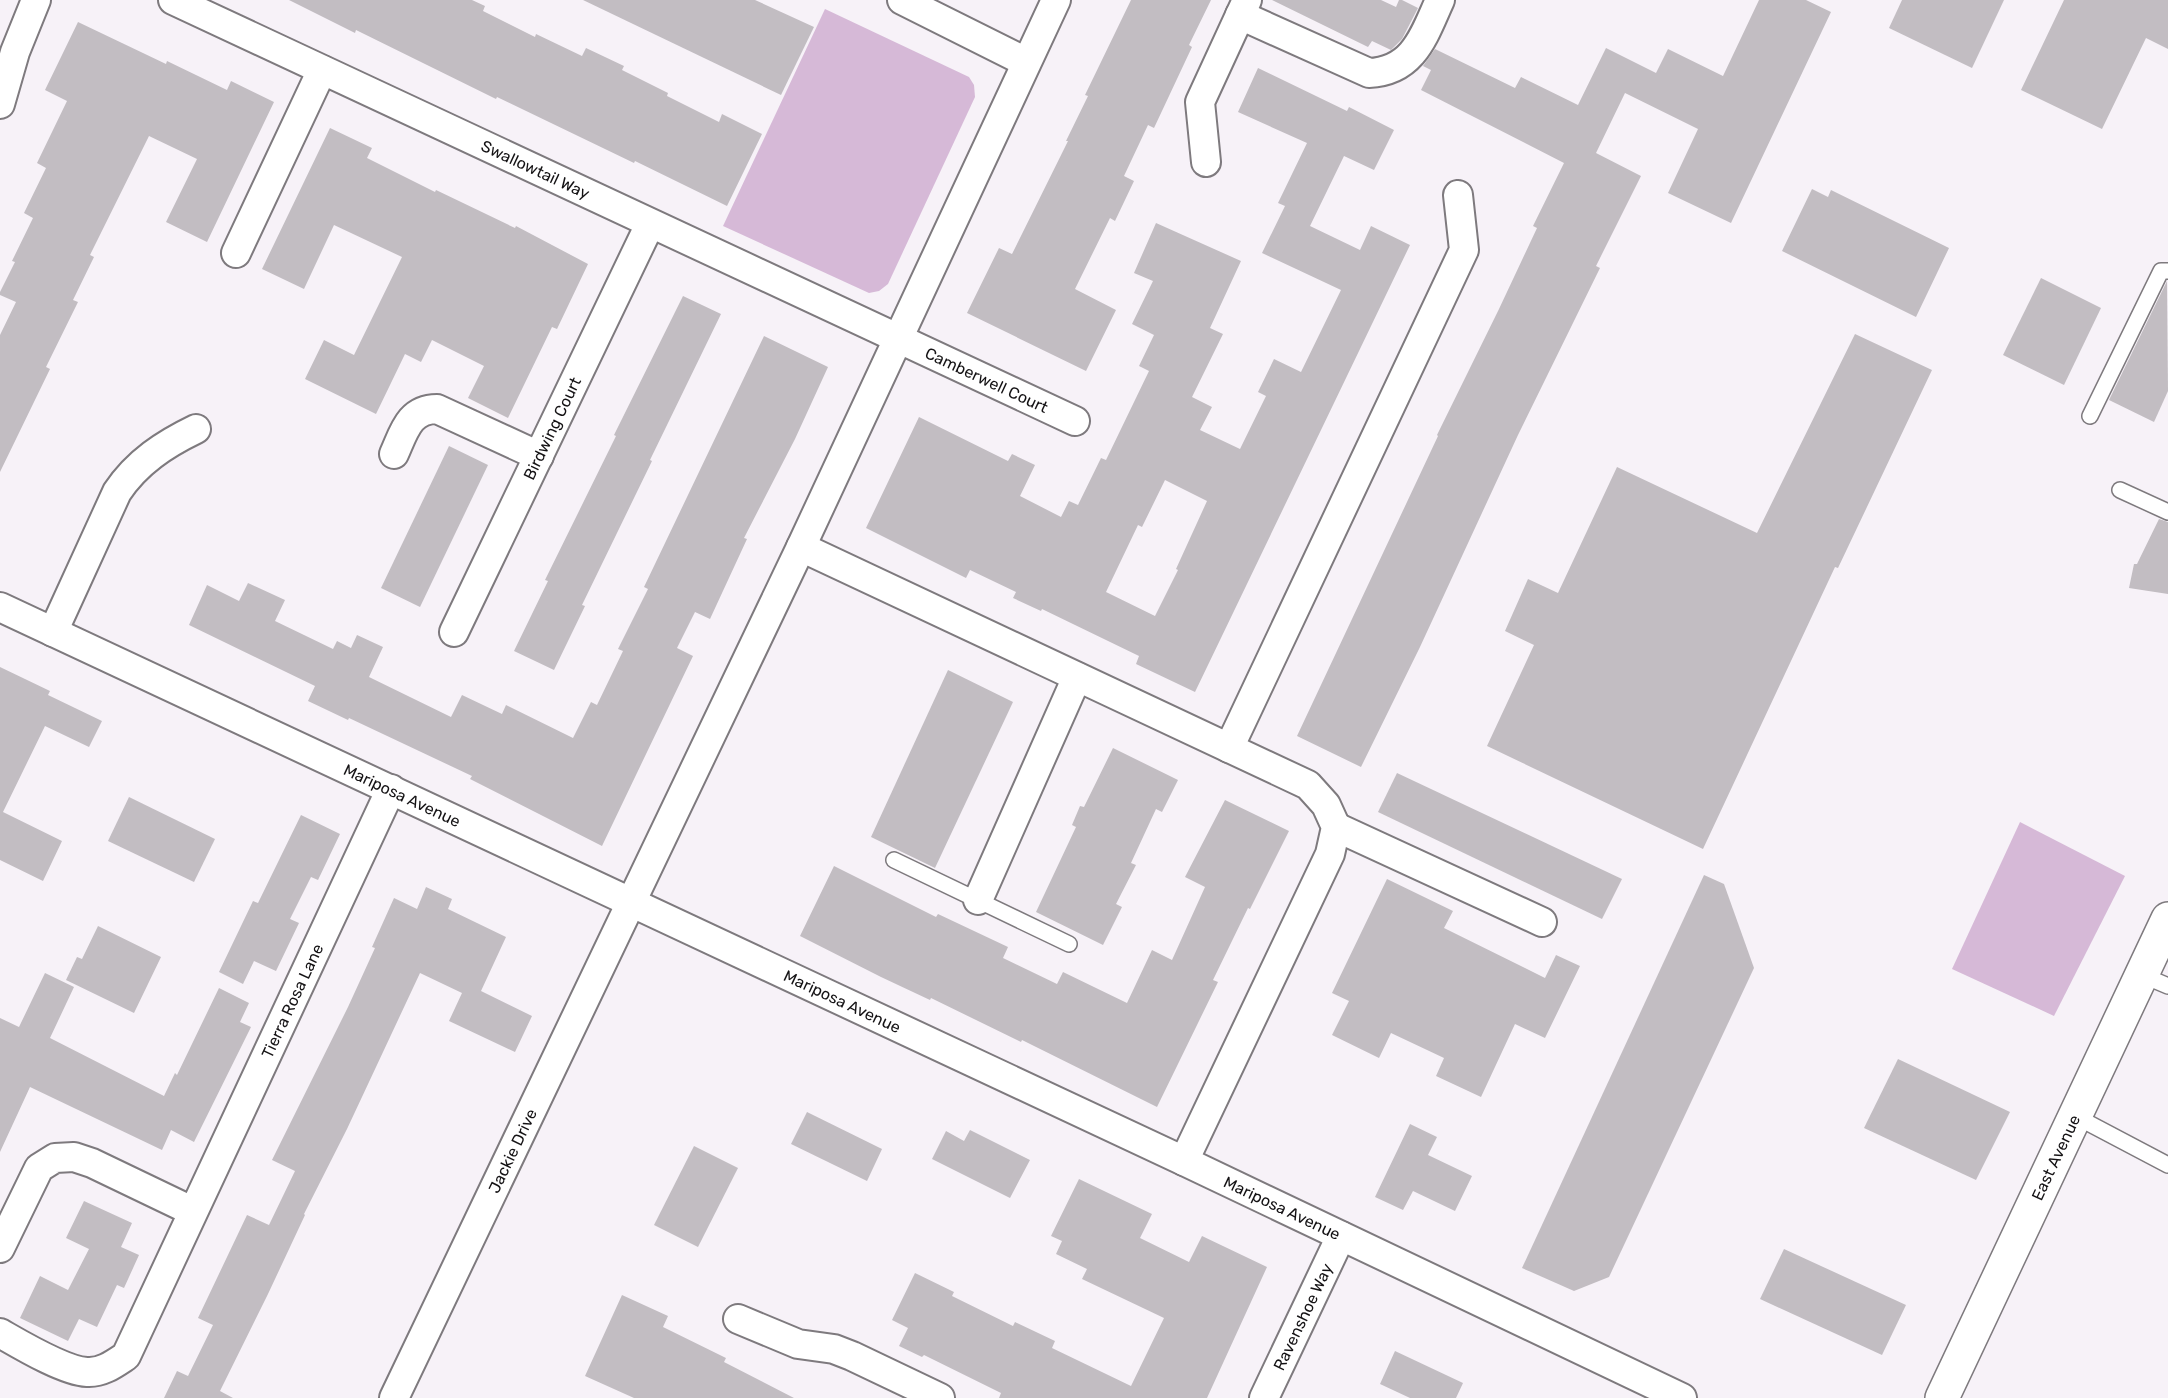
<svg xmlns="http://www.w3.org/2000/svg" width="2168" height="1398" font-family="Rubik,sans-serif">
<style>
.green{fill:#d6b9d7}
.building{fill:#c2bdc2;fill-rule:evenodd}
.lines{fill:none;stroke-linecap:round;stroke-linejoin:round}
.lane-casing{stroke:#7e7a7e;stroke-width:18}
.street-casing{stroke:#7e7a7e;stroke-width:32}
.secondary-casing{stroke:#7e7a7e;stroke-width:36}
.lane{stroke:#fff;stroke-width:15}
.street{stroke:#fff;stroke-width:28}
.secondary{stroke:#fff;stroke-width:33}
.labels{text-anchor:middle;stroke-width:4.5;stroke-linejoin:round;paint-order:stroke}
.street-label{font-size:16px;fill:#141214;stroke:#fff}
</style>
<rect width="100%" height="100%" fill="#f7f2f8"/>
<g class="green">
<polygon points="825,9 969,77 974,85 975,97 888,284 879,291 869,293 723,226"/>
<polygon points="2020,822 2125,876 2054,1016 1952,969"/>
</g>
<g class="building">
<polygon points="289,0 472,0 485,6 483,11 535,37 536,34 582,56 586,48 624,66 622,70 668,93 667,96 719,122 722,114 762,134 727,206 635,161 634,163 497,97 496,99 356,30 355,33"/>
<polygon points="583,0 755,0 814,27 781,95"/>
<polygon points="1131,0 1211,0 1189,45 1192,47 1154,128 1148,125 1124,176 1134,181 1115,221 1110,218 1075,289 1116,310 1086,371 967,313 999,248 1012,254 1068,141 1066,141 1088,96 1085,95"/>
<polygon points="1272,0 1381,0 1396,7 1399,0 1402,0 1418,8 1402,39 1391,50 1372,41 1368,47"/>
<polygon points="1759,0 1806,0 1831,12 1731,223 1668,193 1698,129 1625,93 1596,153 1641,176 1596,266 1600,268 1518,435 1420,647 1361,767 1297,736 1438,436 1437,435 1499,309 1537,228 1533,226 1564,163 1421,90 1431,70 1423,66 1435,49 1515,88 1521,77 1578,105 1606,48 1656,73 1668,49 1723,76"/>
<polygon points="1902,0 2004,0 1972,68 1889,28"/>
<polygon points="2064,0 2168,0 2168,49 2146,38 2102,129 2021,90"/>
<polygon points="78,22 166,64 167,61 227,90 231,81 274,102 207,242 166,222 197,159 149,136 90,255 94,257 73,300 78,302 46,367 50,369 0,472 0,335 16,302 0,295 0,292 15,262 12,261 33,218 24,213 46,168 37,163 67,101 45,90"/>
<path d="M 1258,68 L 1347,111 L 1349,107 L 1394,130 L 1374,170 L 1344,156 L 1310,226 L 1360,250 L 1371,226 L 1410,245 L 1195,692 L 1136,664 L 1139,656 L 1042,609 L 1041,611 L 1013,598 L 1016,592 L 970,570 L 966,578 L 866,528 L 919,417 L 1008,461 L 1012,454 L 1035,465 L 1020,496 L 1061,517 L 1069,501 L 1078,505 L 1101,458 L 1106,460 L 1149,371 L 1139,366 L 1154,335 L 1132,324 L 1153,281 L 1134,273 L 1156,223 L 1241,261 L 1210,328 L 1223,334 L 1192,397 L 1212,407 L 1200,430 L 1240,449 L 1266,396 L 1258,392 L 1274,359 L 1301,372 L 1341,290 L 1262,253 L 1285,206 L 1278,203 L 1307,143 L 1238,112 ZM 1165,480 L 1207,501 L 1176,569 L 1178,570 L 1155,616 L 1106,592 L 1138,525 L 1142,527 Z"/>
<polygon points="330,128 372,148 367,158 435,192 436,190 515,228 516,226 588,264 557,329 552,327 508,418 468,398 484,366 432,340 421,362 405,354 376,414 305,379 324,340 354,355 402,257 334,225 304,289 262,269"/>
<polygon points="1812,189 1828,197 1831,190 1949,248 1916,317 1782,251"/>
<polygon points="2041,278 2101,308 2064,385 2003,355"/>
<polygon points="2167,281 2168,391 2154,422 2109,400"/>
<polygon points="683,296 721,314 650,460 652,461 582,605 585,606 554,670 514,651 548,581 545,580 616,436 614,435"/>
<polygon points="1855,334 1932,370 1838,568 1835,567 1703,849 1487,746 1534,645 1505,631 1528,579 1558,593 1617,467 1757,533"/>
<polygon points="764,336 828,367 795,439 744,538 747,539 710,619 695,612 677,648 693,656 602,846 470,779 472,776 349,718 348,720 308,701 315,686 189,625 207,585 239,601 248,583 285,600 275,621 333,649 337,641 351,648 357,635 383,647 369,677 451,717 462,695 502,714 506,705 573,738 591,702 597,705 623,651 618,649 648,589 644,587"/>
<polygon points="449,446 488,465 420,607 381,588"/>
<polygon points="2159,519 2168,522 2168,594 2129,588 2134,564 2137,564"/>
<polygon points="0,667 50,691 48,695 102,721 89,747 45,726 3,812 62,841 43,881 0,860"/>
<polygon points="948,670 1013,702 935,868 871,837"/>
<polygon points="1113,748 1178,780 1162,812 1156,809 1131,863 1136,865 1116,904 1122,907 1103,945 1036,912 1076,827 1072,825 1080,806 1084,807"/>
<polygon points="1397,773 1622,879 1602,919 1378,812"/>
<polygon points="129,797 215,839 194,882 108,841"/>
<polygon points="1225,800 1289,831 1250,909 1248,908 1213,980 1218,982 1157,1107 1022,1040 1021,1042 931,998 930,1000 881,977 800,936 834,866 936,917 938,914 1008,947 1003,958 1057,984 1063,972 1127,1003 1152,950 1172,960 1205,887 1185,877"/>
<polygon points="301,815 340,834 318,880 311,877 290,919 299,923 276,971 254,961 243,984 219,972 253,901 258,903"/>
<polygon points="1704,875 1724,884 1754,968 1609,1277 1574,1291 1522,1268"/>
<polygon points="1387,879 1453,911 1444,928 1545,978 1556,955 1580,966 1545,1038 1515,1024 1481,1097 1436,1076 1444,1058 1391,1033 1379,1058 1332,1035 1349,1001 1332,993"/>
<polygon points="426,887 452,899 448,909 506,937 481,991 532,1016 515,1052 449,1021 462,993 420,973 347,1129 304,1214 305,1215 268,1294 220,1391 233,1398 164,1398 177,1371 188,1376 213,1325 198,1318 247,1215 269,1225 295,1171 272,1160 348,1007 375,948 372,947 394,898 417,909"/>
<polygon points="98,926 161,957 134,1013 66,980 77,957 82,959"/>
<polygon points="45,973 74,987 50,1038 164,1096 175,1073 177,1075 219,988 249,1003 240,1022 251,1027 194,1142 171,1130 162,1150 30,1087 0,1152 0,1018 19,1027"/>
<polygon points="1898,1059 2010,1112 1976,1180 1864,1128"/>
<polygon points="807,1112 882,1149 867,1181 791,1144"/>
<polygon points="1410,1124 1437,1137 1428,1155 1472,1176 1455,1211 1413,1191 1403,1210 1375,1197"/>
<polygon points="970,1130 1030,1160 1010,1198 932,1159 946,1131 964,1141"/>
<polygon points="694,1146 738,1168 698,1247 654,1225"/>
<polygon points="1079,1179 1152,1214 1140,1238 1189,1262 1202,1236 1267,1267 1207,1398 999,1398 1001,1393 924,1355 922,1357 899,1346 908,1328 892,1320 915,1273 954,1292 952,1296 1013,1326 1015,1322 1055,1341 1052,1348 1131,1386 1164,1318 1082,1279 1087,1269 1056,1254 1062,1241 1051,1236"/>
<polygon points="84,1201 132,1223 121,1247 139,1255 124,1288 117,1285 97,1327 79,1319 68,1341 20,1318 40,1276 68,1290 89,1249 66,1238"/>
<polygon points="1784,1249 1906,1305 1882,1355 1760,1299"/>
<polygon points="622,1295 668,1316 663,1327 726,1358 724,1362 794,1398 634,1398 585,1376"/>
<polygon points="1395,1351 1463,1383 1456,1398 1410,1398 1380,1384"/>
</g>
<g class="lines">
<defs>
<g id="lane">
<polyline points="2090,416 2161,271 2168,271"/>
<polyline points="2120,490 2168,512"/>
<polyline points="894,860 1069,944"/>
<polyline points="2142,975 2168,986"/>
<polyline points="2075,1116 2168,1165"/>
</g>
<g id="street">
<path id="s1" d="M 173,0 L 1075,421"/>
<polyline points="902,0 1026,62"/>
<path d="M 1240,15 L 1369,73 C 1414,71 1424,35 1440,0"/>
<polyline points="0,104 15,52 36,0"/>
<polyline points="1206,162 1200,102 1247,0"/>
<polyline points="236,253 322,70"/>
<path d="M 394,454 C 404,432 409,409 437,409 L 539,456"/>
<polyline points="801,547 1308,785 1326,805 1336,827 1330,854 1184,1161"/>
<path id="s2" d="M 0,607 L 1184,1161 L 1682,1398"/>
<path d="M 53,632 L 117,492 C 137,462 165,444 196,429"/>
<path id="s3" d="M 454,632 L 650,224"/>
<polyline points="1229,748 1464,250 1458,195"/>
<polyline points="1336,827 1542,922"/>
<polyline points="978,900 1077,677"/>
<polyline points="0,1248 39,1168 55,1158 74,1157 92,1163 192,1211"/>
<polyline points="738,1319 798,1344 834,1349 852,1356 940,1398"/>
<path id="s4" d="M 0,1333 C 21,1345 64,1371 87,1372 C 102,1373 114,1364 126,1356 L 391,789"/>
<path id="s5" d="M 394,1398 L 801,547 L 1056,0"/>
<path id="s6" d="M 1264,1398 L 1341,1236"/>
</g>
<g id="secondary">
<path id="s7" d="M 1942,1398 L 2168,919"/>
</g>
</defs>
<use href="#lane" class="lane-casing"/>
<use href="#street" class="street-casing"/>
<use href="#secondary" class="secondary-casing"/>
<use href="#lane" class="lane"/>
<use href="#street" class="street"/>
<use href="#secondary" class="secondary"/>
</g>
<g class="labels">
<g class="street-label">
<text dy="6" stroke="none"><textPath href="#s1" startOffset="400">Swallowtail Way</textPath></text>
<text dy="6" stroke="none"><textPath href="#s1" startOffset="898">Camberwell Court</textPath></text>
<text dy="6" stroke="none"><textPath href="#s3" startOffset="226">Birdwing Court</textPath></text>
<text dy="6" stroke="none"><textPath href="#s2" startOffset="444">Mariposa Avenue</textPath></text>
<text dy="6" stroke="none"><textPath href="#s4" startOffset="531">Tierra Rosa Lane</textPath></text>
<text dy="6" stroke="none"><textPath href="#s2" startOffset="930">Mariposa Avenue</textPath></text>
<text dy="6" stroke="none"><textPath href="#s5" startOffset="274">Jackie Drive</textPath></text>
<text dy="6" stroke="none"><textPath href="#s7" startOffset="266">East Avenue</textPath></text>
<text dy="6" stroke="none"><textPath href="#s2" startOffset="1416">Mariposa Avenue</textPath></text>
<text dy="6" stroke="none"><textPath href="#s6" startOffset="90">Ravenshoe Way</textPath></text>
</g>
</g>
</svg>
